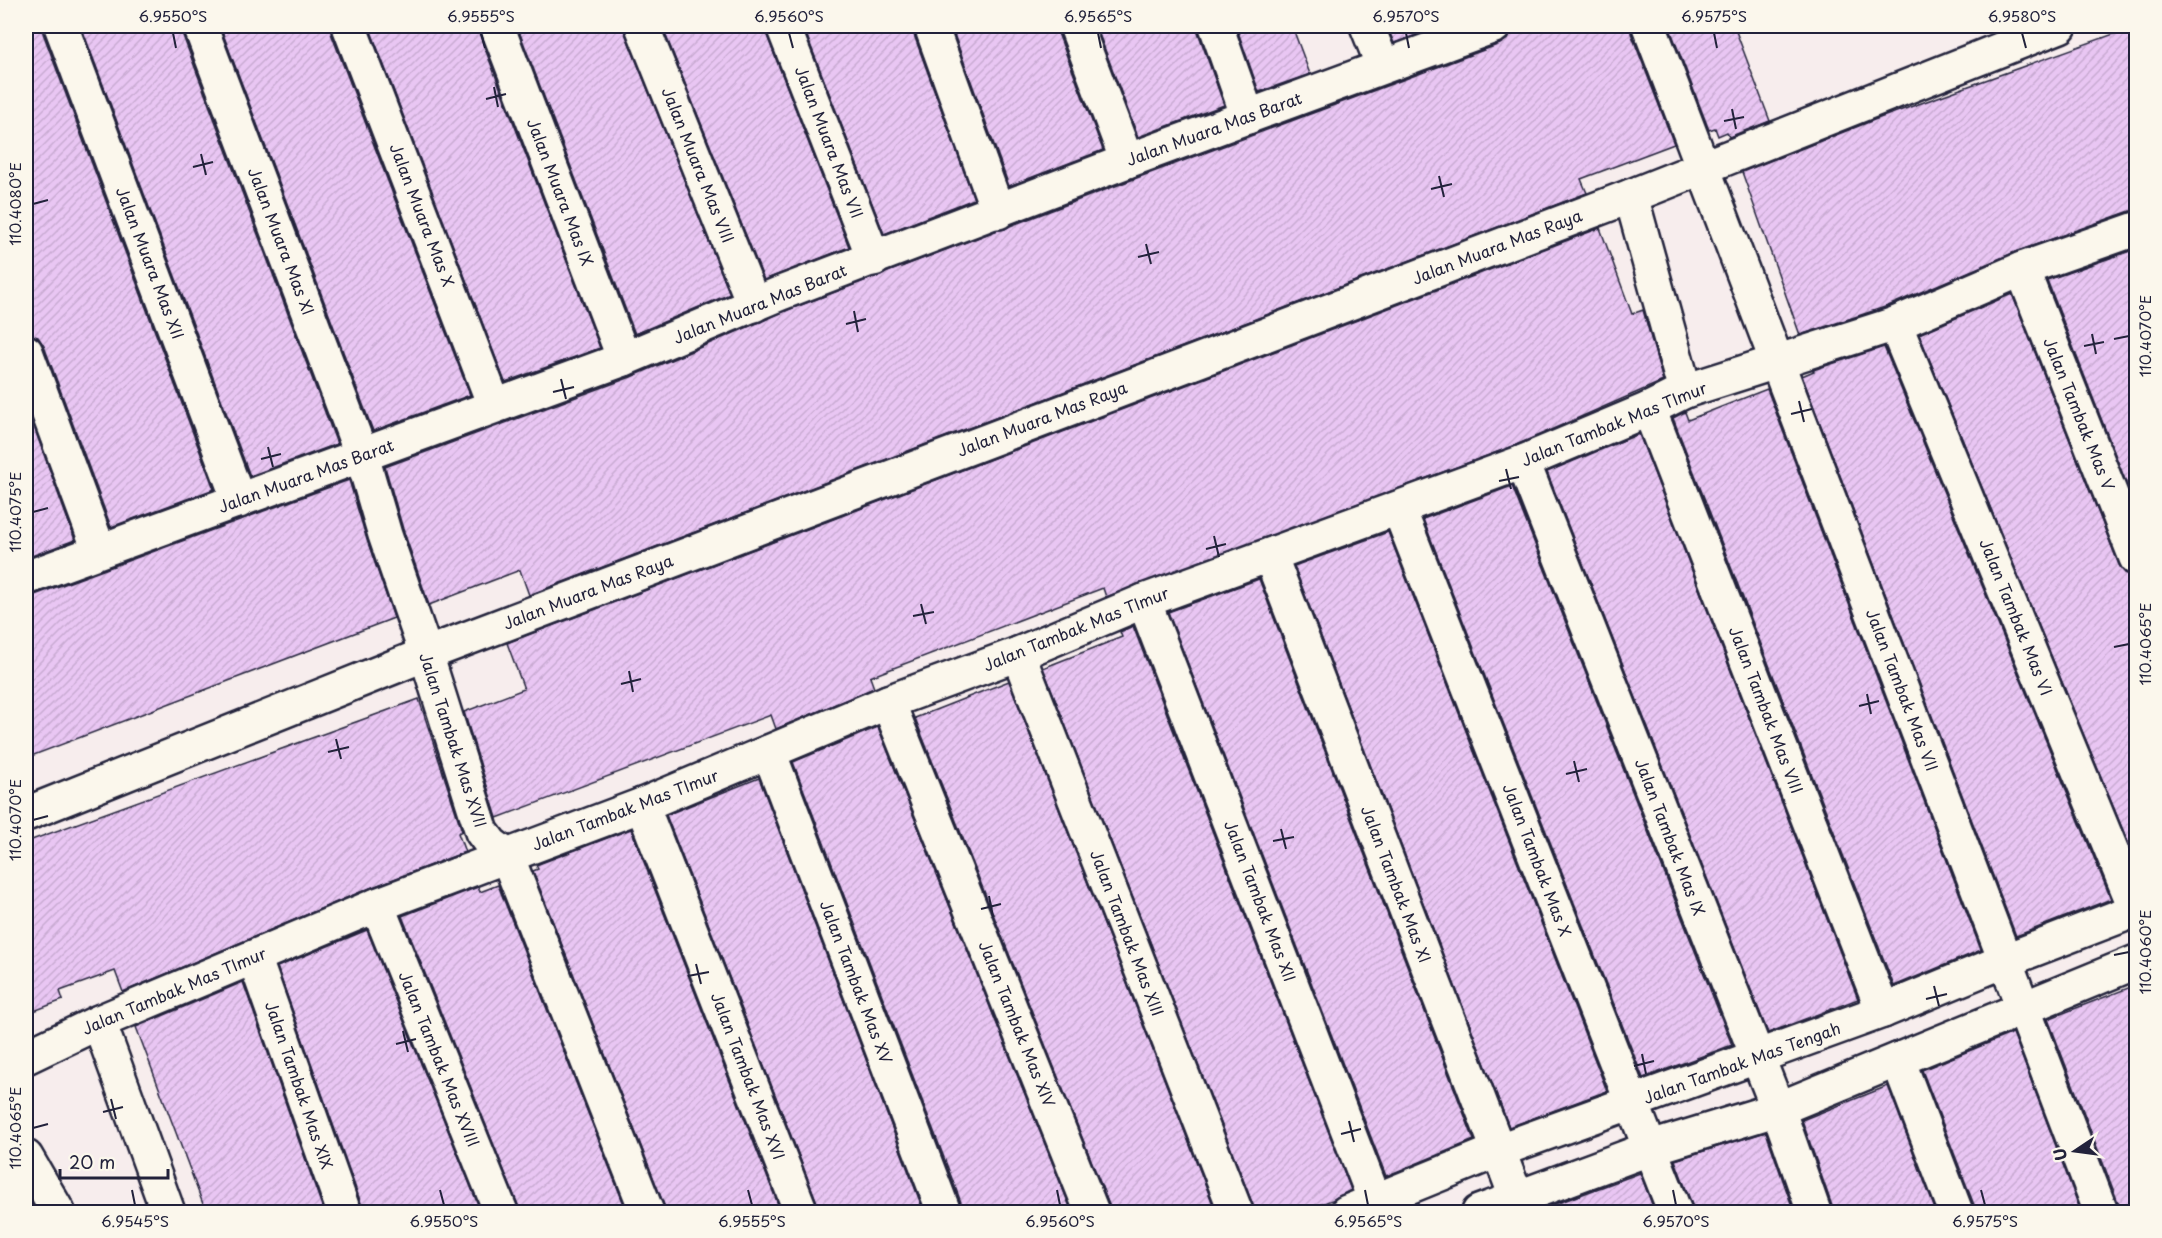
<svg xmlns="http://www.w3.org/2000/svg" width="2162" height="1238" font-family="'Playpen Sans',sans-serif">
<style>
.building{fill:url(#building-hatch);stroke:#22223b;stroke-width:1.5}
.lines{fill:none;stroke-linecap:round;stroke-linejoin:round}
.minor-casing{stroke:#22223b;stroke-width:38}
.minor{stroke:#fbf7ec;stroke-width:33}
.ticks{fill:none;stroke:#22223b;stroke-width:2}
.labels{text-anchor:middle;stroke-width:4.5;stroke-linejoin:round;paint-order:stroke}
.street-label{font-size:16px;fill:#22223b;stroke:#fbf7ec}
.neatline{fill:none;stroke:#22223b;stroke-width:2}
.ticks-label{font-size:15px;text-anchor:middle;fill:#22223b}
</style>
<defs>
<pattern id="building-hatch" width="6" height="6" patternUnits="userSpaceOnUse" patternTransform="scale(1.5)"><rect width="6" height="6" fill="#e9c6f3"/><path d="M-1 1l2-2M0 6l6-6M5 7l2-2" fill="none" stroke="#c8aad1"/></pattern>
</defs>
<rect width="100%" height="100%" fill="#f7eded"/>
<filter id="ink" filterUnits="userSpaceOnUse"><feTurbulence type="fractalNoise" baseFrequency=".0167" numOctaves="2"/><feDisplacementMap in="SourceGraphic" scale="12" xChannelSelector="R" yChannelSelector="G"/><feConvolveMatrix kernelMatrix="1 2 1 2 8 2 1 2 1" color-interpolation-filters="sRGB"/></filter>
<g filter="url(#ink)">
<g class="building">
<polygon points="26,26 43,26 43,33 214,489 111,527 44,346 38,337 26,334"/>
<polygon points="81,26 182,26 182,33 337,444 250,476"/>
<polygon points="220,26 331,26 331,33 470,395 373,431"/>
<polygon points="369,26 479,26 479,33 600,348 505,382"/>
<polygon points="517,26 624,26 625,33 730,294 635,334"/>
<polygon points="662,26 765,26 766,33 849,247 764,280"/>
<polygon points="803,26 913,26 913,32 974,199 884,234"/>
<polygon points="951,26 1058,26 1058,33 1103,150 1009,186"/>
<polygon points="1096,26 1198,26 1198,32 1224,105 1138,137"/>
<polygon points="1236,26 1292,26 1310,74 1259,92"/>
<polygon points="1387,26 1441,26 1394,43"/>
<polygon points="1512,26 1631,26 1631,33 1674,144 1581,179 1587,193 529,595 520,570 429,605 403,529 385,467 631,377 788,310 998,230 1005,229 1010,226 1134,179 1500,44 1509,38"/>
<polygon points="1669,26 1734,26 1770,121 1729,137 1727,132 1718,136 1715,128 1709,130"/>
<polygon points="2136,26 2136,211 2130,211 2015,252 1888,306 1800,335 1742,172 1874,120"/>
<polygon points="1600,228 1632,314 1643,310 1663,381 1516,445 1106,597 1103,588 870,677 874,688 776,729 771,715 497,818 464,712 524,689 507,643"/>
<polygon points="2136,249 2136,508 2047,280"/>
<polygon points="2012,294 2119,565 2125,573 2136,576 2136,862 1919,334"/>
<polygon points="1884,347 2111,899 2016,936 1802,376 1814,371 1813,370"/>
<polygon points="1767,389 1981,950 1894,986 1673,418 1685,412 1688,420"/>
<polygon points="26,405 75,540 26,558"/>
<polygon points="1639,434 1858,999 1768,1033 1547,472"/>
<polygon points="349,480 367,540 394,618 26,758 26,596 32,596"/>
<polygon points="1512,486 1732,1045 1643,1078 1423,519"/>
<polygon points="1388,532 1607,1091 1509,1127 1294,566"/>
<polygon points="1259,579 1474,1140 1386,1176 1168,612"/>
<polygon points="1133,626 1351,1190 1332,1200 1301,1212 1254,1212 1253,1205 1043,668 1122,637 1120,632"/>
<polygon points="1009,681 1216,1212 1110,1212 1109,1205 915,718"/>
<polygon points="419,699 462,831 458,833 465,852 370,888 123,992 115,971 60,991 63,1000 26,1014 26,842"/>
<polygon points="878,727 1072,1212 962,1212 962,1205 793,762"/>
<polygon points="759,778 924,1212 819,1212 818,1205 666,815"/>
<polygon points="631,829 781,1212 665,1212 664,1205 533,871 538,869 536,865"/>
<polygon points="498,885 627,1212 519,1212 518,1205 402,916 478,887 480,892"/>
<polygon points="367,930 481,1212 362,1212 362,1206 277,967"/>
<polygon points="243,982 324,1212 206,1212 136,1027"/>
<polygon points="2136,985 2136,1212 2119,1212 2119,1205 2048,1019"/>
<polygon points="2013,1033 2081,1212 1974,1212 1974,1205 1922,1070"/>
<polygon points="1888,1086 1936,1212 1832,1212 1832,1206 1802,1120"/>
<polygon points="1766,1132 1794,1212 1693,1212 1692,1205 1675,1160"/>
<polygon points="1640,1173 1655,1212 1543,1212 1542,1209"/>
</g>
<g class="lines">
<defs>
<g id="minor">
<polyline points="61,26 239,501"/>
<polyline points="200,26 362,456 385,535 426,654 482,832 491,844 507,856 647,1212"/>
<polyline points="349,26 494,405"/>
<polyline points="497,26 624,359"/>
<polyline points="642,26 754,305"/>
<polyline points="783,26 874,259"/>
<polyline points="931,26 998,212"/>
<polyline points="1076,26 1127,161"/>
<polyline points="1216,26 1248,117"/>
<polyline points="1367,26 1383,66"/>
<polyline points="1649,26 2101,1212"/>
<polyline points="1631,196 1685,391"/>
<polyline points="2022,269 2136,558"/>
<polyline points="1895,324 2136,910"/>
<polyline points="26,352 99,550"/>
<polyline points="1649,409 1883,1011"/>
<polyline points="1523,462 1778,1109 1814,1212"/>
<polyline points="1399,509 1675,1212"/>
<polyline points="1270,555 1522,1212"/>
<polyline points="26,578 624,359 781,293 1127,161 1494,26"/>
<polyline points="1144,601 1375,1201"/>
<polyline points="1018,654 1236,1212"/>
<polyline points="888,702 1092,1212"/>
<polyline points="769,752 944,1212"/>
<polyline points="642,805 801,1212"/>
<polyline points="26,814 426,654 1631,196 2060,26"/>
<polyline points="377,905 501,1212"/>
<polyline points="254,957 344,1212"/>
<polyline points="99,1022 168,1212"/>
<polyline points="26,1057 99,1022 377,905 642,805 888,702 1018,654 1144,601 1523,462 1649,409 1685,391 1895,324 2022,269 2136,229"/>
<polyline points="1898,1060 1956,1212"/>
<polyline points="26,1157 58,1212"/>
<polyline points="1347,1212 1497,1151 1883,1011 2004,961 2136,910"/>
<polyline points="1479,1212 1651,1148 1778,1109 2136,962"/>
</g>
</defs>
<use href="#minor" class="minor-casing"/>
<use href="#minor" class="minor"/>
</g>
</g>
<path class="ticks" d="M 173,33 L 176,48M 481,33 L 485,48M 789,33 L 793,48M 1098,33 L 1101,48M 1406,33 L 1409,48M 1714,33 L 1717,48M 2022,33 L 2026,48M 494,87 L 498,107M 486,99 L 506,94M 1732,109 L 1736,129M 1724,121 L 1744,117M 201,154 L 206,175M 193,167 L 213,162M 1439,176 L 1444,197M 1431,189 L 1452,184M 33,204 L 48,200M 1146,244 L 1151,264M 1138,257 L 1159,252M 854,311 L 858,332M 846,324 L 866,319M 2092,334 L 2096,354M 2114,339 L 2129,336M 2084,346 L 2104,342M 561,379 L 566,399M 553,392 L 574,387M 1799,401 L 1804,422M 1791,414 L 1812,409M 268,447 L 273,467M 261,459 L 281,454M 1506,469 L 1511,489M 1499,481 L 1519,477M 33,512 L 48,508M 1214,536 L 1219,557M 1206,549 L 1226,544M 921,604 L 926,624M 913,616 L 934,612M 2114,647 L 2129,644M 629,671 L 633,692M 621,684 L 641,679M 1867,694 L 1871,714M 1859,706 L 1879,701M 336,739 L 341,759M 328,752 L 349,747M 1574,761 L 1579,782M 1566,774 L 1587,769M 33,820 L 48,816M 1281,829 L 1286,849M 1273,841 L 1294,837M 989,896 L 993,917M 981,909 L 1001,904M 2114,955 L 2129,952M 696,964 L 701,984M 688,976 L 709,972M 1934,986 L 1939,1006M 1926,999 L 1947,994M 403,1031 L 408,1052M 396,1044 L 416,1039M 1642,1054 L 1646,1074M 1634,1066 L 1654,1061M 111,1099 L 116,1119M 103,1112 L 123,1107M 1349,1121 L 1354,1142M 33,1128 L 48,1124M 1341,1134 L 1361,1129M 132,1190 L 135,1205M 440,1190 L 444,1205M 748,1190 L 752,1205M 1057,1190 L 1060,1205M 1365,1190 L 1368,1205M 1673,1190 L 1676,1205M 1981,1190 L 1985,1205"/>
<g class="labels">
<g class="street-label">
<text transform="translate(1214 129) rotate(-20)" y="6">Jalan Muara Mas Barat</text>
<text transform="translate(829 142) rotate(69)" y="6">Jalan Muara Mas VII</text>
<text transform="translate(698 165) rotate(68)" y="6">Jalan Muara Mas VIII</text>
<text transform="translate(560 192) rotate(69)" y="6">Jalan Muara Mas IX</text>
<text transform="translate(422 215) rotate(69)" y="6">Jalan Muara Mas X</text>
<text transform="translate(281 241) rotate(69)" y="6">Jalan Muara Mas XI</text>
<text transform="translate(1497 247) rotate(-21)" y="6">Jalan Muara Mas Raya</text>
<text transform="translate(150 263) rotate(69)" y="6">Jalan Muara Mas XII</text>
<text transform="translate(760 304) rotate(-22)" y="6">Jalan Muara Mas Barat</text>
<text transform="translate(2079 414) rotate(68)" y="6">Jalan Tambak Mas V</text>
<text transform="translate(1042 419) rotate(-21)" y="6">Jalan Muara Mas Raya</text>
<text transform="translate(1614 424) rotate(-22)" y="6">Jalan Tambak Mas TImur</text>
<text transform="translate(306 476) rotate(-20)" y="6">Jalan Muara Mas Barat</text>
<text transform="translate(588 592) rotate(-21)" y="6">Jalan Muara Mas Raya</text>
<text transform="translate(2016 617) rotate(68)" y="6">Jalan Tambak Mas VI</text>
<text transform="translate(1076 629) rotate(-22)" y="6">Jalan Tambak Mas TImur</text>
<text transform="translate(1902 690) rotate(69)" y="6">Jalan Tambak Mas VII</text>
<text transform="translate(1766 710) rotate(69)" y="6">Jalan Tambak Mas VIII</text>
<text transform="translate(453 740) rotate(72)" y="6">Jalan Tambak Mas XVII</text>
<text transform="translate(625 810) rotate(-21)" y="6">Jalan Tambak Mas TImur</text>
<text transform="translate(1670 837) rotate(69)" y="6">Jalan Tambak Mas IX</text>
<text transform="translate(1537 860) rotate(69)" y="6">Jalan Tambak Mas X</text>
<text transform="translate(1396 884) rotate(69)" y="6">Jalan Tambak Mas XI</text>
<text transform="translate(1260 901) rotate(69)" y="6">Jalan Tambak Mas XII</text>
<text transform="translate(1127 933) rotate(69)" y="6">Jalan Tambak Mas XIII</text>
<text transform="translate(856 982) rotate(69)" y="6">Jalan Tambak Mas XV</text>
<text transform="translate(174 991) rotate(-23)" y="6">Jalan Tambak Mas TImur</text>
<text transform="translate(1017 1024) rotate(68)" y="6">Jalan Tambak Mas XIV</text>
<text transform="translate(439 1059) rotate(68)" y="6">Jalan Tambak Mas XVIII</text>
<text transform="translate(1742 1063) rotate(-20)" y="6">Jalan Tambak Mas Tengah</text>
<text transform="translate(748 1076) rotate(69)" y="6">Jalan Tambak Mas XVI</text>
<text transform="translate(299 1085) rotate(71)" y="6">Jalan Tambak Mas XIX</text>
</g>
</g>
<rect width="2162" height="1238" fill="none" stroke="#fbf7ec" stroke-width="66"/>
<g transform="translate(2075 1151) rotate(257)" stroke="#fbf7ec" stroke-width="4.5" paint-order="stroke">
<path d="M0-4.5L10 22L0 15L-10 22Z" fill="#22223b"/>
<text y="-9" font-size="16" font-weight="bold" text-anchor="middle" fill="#22223b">U</text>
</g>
<path d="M60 1169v9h108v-9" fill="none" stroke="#22223b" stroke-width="3"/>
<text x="69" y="1169" font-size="18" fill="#22223b" stroke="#fbf7ec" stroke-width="4.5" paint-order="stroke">20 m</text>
<rect x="33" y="33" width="2096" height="1172" class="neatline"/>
<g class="ticks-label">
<text x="173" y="22">6.9550°S</text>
<text x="481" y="22">6.9555°S</text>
<text x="789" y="22">6.9560°S</text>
<text x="1098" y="22">6.9565°S</text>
<text x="1406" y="22">6.9570°S</text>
<text x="1714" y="22">6.9575°S</text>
<text x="2022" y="22">6.9580°S</text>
<text transform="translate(16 204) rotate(-90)" y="5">110.4080°E</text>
<text transform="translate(2146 336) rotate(-90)" y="5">110.4070°E</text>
<text transform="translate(16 512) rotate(-90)" y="5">110.4075°E</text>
<text transform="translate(2146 644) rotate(-90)" y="5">110.4065°E</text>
<text transform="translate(16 820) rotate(-90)" y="5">110.4070°E</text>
<text transform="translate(2146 952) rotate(-90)" y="5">110.4060°E</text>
<text transform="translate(16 1128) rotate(-90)" y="5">110.4065°E</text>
<text x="135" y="1227">6.9545°S</text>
<text x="444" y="1227">6.9550°S</text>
<text x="752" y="1227">6.9555°S</text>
<text x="1060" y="1227">6.9560°S</text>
<text x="1368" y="1227">6.9565°S</text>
<text x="1676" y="1227">6.9570°S</text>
<text x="1985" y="1227">6.9575°S</text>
</g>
</svg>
